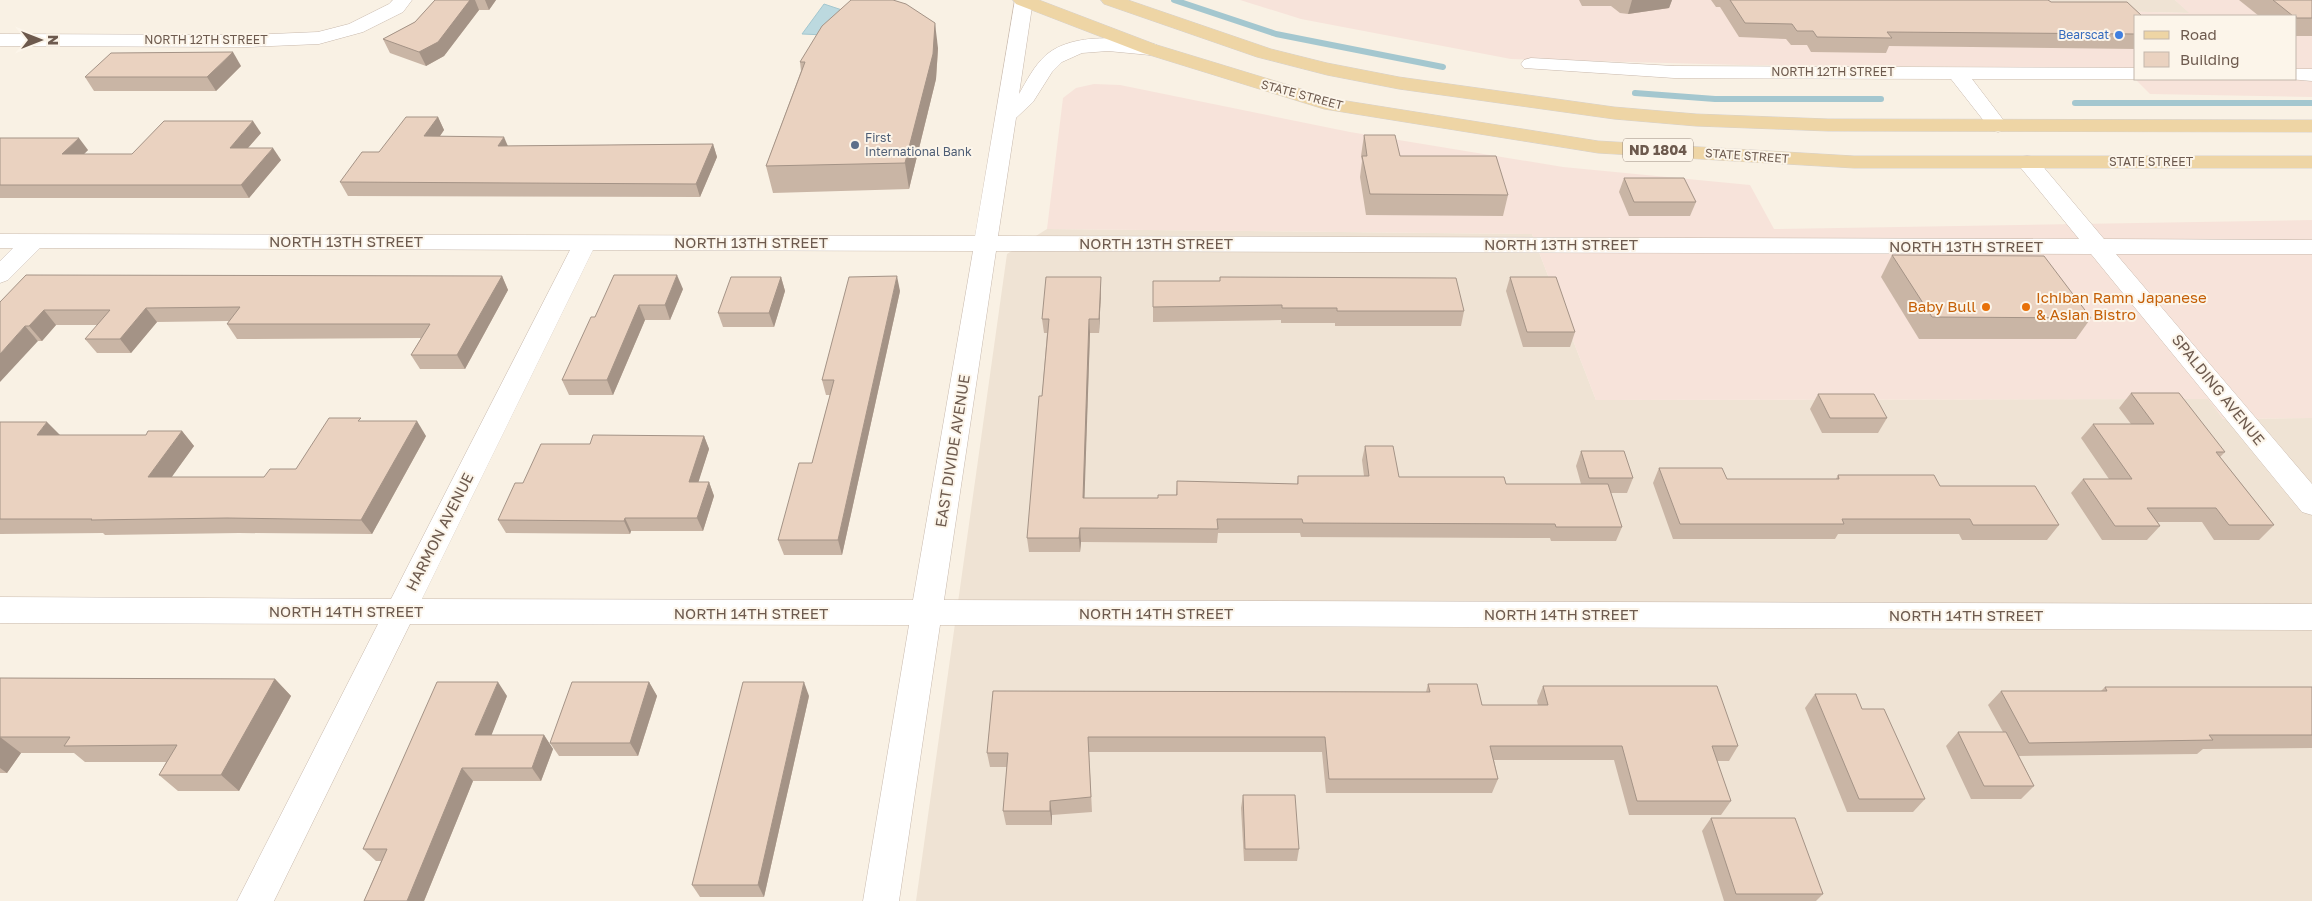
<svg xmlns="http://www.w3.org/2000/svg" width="2312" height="901" font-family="'Golos Text',sans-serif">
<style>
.residential{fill:#efe3d4}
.commercial{fill:#f7e3da;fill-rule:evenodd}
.water{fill:#bcd9df;stroke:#a4c7cf}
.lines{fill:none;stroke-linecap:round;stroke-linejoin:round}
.stream{stroke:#a4c7cf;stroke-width:6}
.minor-casing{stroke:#c8b9ad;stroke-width:1}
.major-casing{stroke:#d6d1cd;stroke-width:1}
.minor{fill:#fff;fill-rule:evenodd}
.major{fill:#eed5a5;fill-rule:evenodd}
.wall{fill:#c9b5a5}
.shaded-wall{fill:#a49386}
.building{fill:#ead2c0;stroke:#a49386}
.shop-dot{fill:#3f7fe0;stroke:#fcf5ea;stroke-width:2}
.service-dot{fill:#5c6f8a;stroke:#fcf5ea;stroke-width:2}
.food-dot{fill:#e8710a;stroke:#fcf5ea;stroke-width:2}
.labels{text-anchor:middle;stroke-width:4;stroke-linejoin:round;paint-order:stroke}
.far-shop-label{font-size:12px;fill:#366cbe;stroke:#fcf5ea;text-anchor:end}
.far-street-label{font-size:12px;fill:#6d5a4e;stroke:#fcf5ea}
.far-service-label{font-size:12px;fill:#4e5e75;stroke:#fcf5ea;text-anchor:start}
.shield{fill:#fcf5ea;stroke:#98887d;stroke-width:1}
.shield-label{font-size:14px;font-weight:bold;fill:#6d5a4e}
.street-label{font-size:15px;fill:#6d5a4e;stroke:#fcf5ea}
.food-label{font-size:15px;fill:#c56008;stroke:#fcf5ea;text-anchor:start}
</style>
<rect width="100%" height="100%" fill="#f9f1e4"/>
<g class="residential">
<polygon points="1906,0 2175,0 2190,13 2067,10"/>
<polygon points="1047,229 1532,234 1596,400 2209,399 2223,419 2312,418 2312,901 916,901 1007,254"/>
</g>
<g class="commercial">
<path d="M 1240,0 L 1906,0 L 2067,10 L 2189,13 L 2175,0 L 2312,0 L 2312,97 L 2150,94 L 2124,68 L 1743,65 L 1511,59 L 1301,19 ZM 2136,16 L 2296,16 L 2296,79 L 2136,79 Z"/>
<polygon points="1094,84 1120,85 1350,132 1563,167 1750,185 1774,229 2312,220 2312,418 2223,419 2208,399 1596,400 1532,234 1047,229 1063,98 1076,88"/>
</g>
<polygon class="water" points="824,4 851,13 825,35 802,34"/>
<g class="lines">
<g class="stream">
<polyline points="1174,0 1276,34 1443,67"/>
<polyline points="1635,93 1715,99 1881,99"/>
<polyline points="2075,103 2312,103"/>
</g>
<defs>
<g id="minor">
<polygon points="393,0 412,0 403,12 363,32 319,44 248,47 0,46 0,34 248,35 318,32 349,24 389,4"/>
<path d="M 1015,0 L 1033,0 L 1019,94 C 1027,80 1034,66 1046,55 C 1073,32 1125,37 1157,45 L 1160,49 L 1157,53 L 1150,55 L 1108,51 L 1082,53 L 1062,62 L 1052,72 L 1033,102 L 1016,118 L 998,236 L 2079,239 L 2016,162 L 2019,157 L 2027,156 L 2035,157 L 2104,239 L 2312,240 L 2312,254 L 2116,254 L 2312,484 L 2312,515 L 2302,512 L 2091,254 L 996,251 L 944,600 L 2312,604 L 2312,630 L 940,625 L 899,901 L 863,901 L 909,625 L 410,624 L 274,901 L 237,901 L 378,624 L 0,623 L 0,597 L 391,599 L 570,250 L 40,248 L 8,280 L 0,283 L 0,261 L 13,248 L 0,248 L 0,234 L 975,236 ZM 593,250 L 973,251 L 913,600 L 422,599 Z"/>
<polygon points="1531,58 1674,66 2136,68 2136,79 2141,79 1972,79 2008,126 2005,130 1998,132 1991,130 1951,79 1674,78 1524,68 1521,64 1524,60"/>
<polygon points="2296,69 2312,69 2312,81 2289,79 2296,79"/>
</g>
<g id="major">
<polygon points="1013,0 1039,0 1157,45 1334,99 1598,141 1854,156 2312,156 2312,168 1854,168 1598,153 1324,109 1143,53 1016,4"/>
<polygon points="1101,0 1128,0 1271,49 1327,63 1399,77 1614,107 1696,114 1828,119 2312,120 2312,132 1828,131 1696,126 1614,119 1399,89 1327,75 1257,57 1104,4"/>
</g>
</defs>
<use href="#minor" class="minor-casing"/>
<use href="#major" class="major-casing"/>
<use href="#minor" class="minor"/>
<use href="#major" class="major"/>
</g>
<g class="wall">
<polygon points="435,0 496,0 489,10 479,10 444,56 426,66 390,53 383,39 415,22"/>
<polygon points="1579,0 1672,0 1669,8 1628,14 1620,13 1611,6 1582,6"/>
<polygon points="1711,0 2048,0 2051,2 2136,16 2136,49 1889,46 1886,53 1811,52 1807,45 1791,45 1786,39 1739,37 1720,7 1716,7"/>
<polygon points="2239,0 2312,0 2312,36 2296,36 2296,16 2259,16"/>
<polygon points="938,48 936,79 909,189 773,193 766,166 801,71 800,62"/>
<polygon points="241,66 216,91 94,91 85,77"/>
<polygon points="438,117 444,130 440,136 508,146 713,144 717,157 700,197 348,196 340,182 379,152"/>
<polygon points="261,133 248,148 281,160 249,198 0,198 0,138 88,150 84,154 132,154"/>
<polygon points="1364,135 1400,156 1508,195 1503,216 1366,215 1360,177 1362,161 1361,156"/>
<polygon points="1624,178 1696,202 1690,216 1629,216 1619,192"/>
<polygon points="1892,255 2091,318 2076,339 1919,339 1881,277"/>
<polygon points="502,276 508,290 465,369 420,369 411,355 421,338 237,339 227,324 229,321 157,322 131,353 97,353 85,339 98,325 56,325 42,341 38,341 0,302"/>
<polygon points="781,277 785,291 774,327 723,327 718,313"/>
<polygon points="1510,277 1575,332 1570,347 1523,347 1506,291"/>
<polygon points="1153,281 1464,311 1461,326 1335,326 1335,323 1281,323 1281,320 1153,322"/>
<polygon points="683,289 670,320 645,320 613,395 569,395 562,380 595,317"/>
<polygon points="900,291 842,555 784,555 778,540 812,463 830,395 826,395 822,380"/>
<polygon points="1101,291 1099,333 1090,333 1084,498 1158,498 1176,495 1177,481 1297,484 1298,476 1364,476 1362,460 1365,446 1399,477 1506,484 1581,484 1576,466 1581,451 1633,478 1627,493 1611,493 1622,527 1616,541 1551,541 1550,538 1301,537 1300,533 1218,533 1217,543 1081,542 1080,552 1029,552 1027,538 1042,396 1047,333 1044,333 1042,319"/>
<polygon points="2131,393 2225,452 2220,457 2274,525 2259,540 2214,540 2202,522 2158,522 2160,526 2147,540 2102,540 2071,493 2083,479 2109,479 2081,438 2093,424 2131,424 2119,408"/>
<polygon points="1818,394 1887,418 1878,433 1822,433 1810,409"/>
<polygon points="363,421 426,436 372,534 239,533 105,535 103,533 0,534 0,422 59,435 146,435 182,431 194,446 171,477 264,477 296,469"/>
<polygon points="704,436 709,449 698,482 709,482 714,496 703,531 631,531 630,534 506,533 498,520 590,444"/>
<polygon points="1659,468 1727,479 1836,479 1838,475 1940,486 2059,525 2047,540 1962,540 1959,534 1838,534 1835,539 1673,539 1653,483"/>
<polygon points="0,678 275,679 291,696 239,791 178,791 159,775 166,762 85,762 74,753 21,753 7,773 0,773"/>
<polygon points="649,682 657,696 638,756 559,756 550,743"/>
<polygon points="1428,684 1482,705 1538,705 1537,701 1543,686 1738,746 1729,761 1717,761 1731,801 1721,815 1629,815 1614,760 1494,760 1498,779 1492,793 1326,793 1322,752 1089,752 1092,812 1052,815 1052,825 1006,825 1003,811 1007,767 990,767 987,753 993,691 1426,692"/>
<polygon points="2105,687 2312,687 2312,748 2203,749 2197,754 2019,756 2034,786 2021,799 1971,799 1946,746 1958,732 2003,732 1988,705 2001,691 2101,691"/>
<polygon points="1815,694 1862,709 1925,799 1913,812 1847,812 1805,708"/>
<polygon points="507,696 491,735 544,735 553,749 541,781 473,781 424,901 364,901 381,861 376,861 363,849"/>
<polygon points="809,696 764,897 700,897 692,885"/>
<polygon points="1243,795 1299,849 1297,861 1244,861 1241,808"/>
<polygon points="1711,818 1823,894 1816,901 1724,901 1702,831"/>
</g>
<g class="shaded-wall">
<polygon points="470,0 475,0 479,10 444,56 426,66 419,52"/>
<polygon points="485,0 496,0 489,10"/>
<polygon points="1632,0 1672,0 1669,8 1628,14"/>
<polygon points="935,23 938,48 936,79 909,189 905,163"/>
<polygon points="233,52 241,66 216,91 207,77"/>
<polygon points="438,117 444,130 431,149 424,136"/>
<polygon points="253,121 261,133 237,160 230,148"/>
<polygon points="504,137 510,151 498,146"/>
<polygon points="79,138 88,150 72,166 62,154"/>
<polygon points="713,144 717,157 700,197 696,184"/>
<polygon points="273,148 281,160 249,198 241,185"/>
<polygon points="677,275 683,289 670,320 665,305"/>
<polygon points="502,276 508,290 465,369 457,355"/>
<polygon points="897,276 900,291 842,555 838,540"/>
<polygon points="781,277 785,291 774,327 769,313"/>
<polygon points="1101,277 1101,291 1099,333 1099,319"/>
<polygon points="639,305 645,320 613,395 607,380"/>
<polygon points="146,308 157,322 131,353 120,339"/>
<polygon points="44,310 56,325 42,341 29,326"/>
<polygon points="1089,319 1090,333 1084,513 1083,498"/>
<polygon points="25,326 38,341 0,382 0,354"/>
<polygon points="417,421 426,436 372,534 361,520"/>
<polygon points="47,422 61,436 37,435"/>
<polygon points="182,431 194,446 161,492 148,477"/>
<polygon points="704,436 709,449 694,496 689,482"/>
<polygon points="709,482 714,496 703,531 697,518"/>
<polygon points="625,518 631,531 630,534 624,521"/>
<polygon points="1080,528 1081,542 1080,552 1079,538"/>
<polygon points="275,679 291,696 239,791 221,775"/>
<polygon points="498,682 507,696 486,749 475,735"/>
<polygon points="649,682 657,696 638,756 630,743"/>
<polygon points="804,682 809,696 764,897 758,885"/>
<polygon points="544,735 553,749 541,781 532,768"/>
<polygon points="0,737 21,753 7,773 0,768"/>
<polygon points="462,768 473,781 424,901 407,901"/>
<polygon points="1050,801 1052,815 1052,825 1050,811"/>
</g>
<g class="building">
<polygon points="435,0 470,0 438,42 419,52 383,39 415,22"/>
<polygon points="851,0 893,0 906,4 935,23 933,54 905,163 766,166 805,62 800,62 822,26"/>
<polygon points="1730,0 2048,0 2051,2 2127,2 2142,16 2136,16 2136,34 1887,32 1892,38 1817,37 1813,31 1797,31 1792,24 1745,23"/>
<polygon points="2273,0 2312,0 2312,18 2296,18 2296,16 2293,16"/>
<polygon points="233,52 207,77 85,77 111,53"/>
<polygon points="406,117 438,117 424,136 504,137 498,146 713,144 696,184 340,182 362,152 379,152"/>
<polygon points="164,121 253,121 230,148 273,148 241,185 0,185 0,138 79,138 62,154 132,154"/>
<polygon points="1364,135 1395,135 1400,156 1496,156 1508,195 1370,194 1362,156 1367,156"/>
<polygon points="1624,178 1684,178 1696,202 1634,202"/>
<polygon points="1892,255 2044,256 2091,318 1932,317"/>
<polygon points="26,275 502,276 457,355 411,355 430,324 227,324 240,307 146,308 120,339 85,339 110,310 44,310 29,326 25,326 0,354 0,302"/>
<polygon points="614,275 677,275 665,305 639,305 607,380 562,380 591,317 595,317"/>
<polygon points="897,276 838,540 778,540 799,463 812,463 834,380 822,380 849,277"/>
<polygon points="731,277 781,277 769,313 718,313"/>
<polygon points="1046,277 1101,277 1099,319 1089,319 1083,498 1158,498 1158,495 1177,495 1177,481 1298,484 1298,476 1369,476 1365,446 1393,446 1399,477 1504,477 1506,484 1608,484 1622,527 1556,527 1555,524 1303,523 1302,519 1217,519 1218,529 1080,528 1079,538 1027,538 1039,396 1042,396 1049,319 1042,319"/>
<polygon points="1220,277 1456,278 1464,311 1337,311 1337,308 1282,308 1282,305 1153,307 1153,281 1220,281"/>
<polygon points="1510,277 1556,277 1575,332 1527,332"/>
<polygon points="2131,393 2179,393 2225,452 2216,452 2274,525 2229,525 2216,508 2147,508 2160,526 2115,526 2083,479 2132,479 2093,424 2154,424"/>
<polygon points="1818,394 1874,394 1887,418 1830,418"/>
<polygon points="329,418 361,418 358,421 417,421 361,520 227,518 91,520 92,519 0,519 0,422 47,422 37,435 146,435 148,431 182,431 148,477 264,477 270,469 296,469"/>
<polygon points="593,435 704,436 689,482 709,482 697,518 625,518 624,521 498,520 515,483 523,483 541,444 590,444"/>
<polygon points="1581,451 1624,451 1633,478 1589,478"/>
<polygon points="1659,468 1722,468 1727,479 1839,479 1838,475 1934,475 1940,486 2035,486 2059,525 1973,525 1970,519 1842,519 1844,524 1680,524"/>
<polygon points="0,678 275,679 221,775 159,775 177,745 64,746 70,737 0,737"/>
<polygon points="437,682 498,682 475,735 544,735 532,768 462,768 407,901 364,901 387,849 363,849"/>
<polygon points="572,682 649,682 630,743 550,743"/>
<polygon points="743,682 804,682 758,885 692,885"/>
<polygon points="1428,684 1477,684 1482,705 1548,705 1543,686 1717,686 1738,746 1712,746 1731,801 1637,801 1622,746 1490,746 1498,779 1329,779 1325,737 1088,737 1091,797 1050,801 1050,811 1003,811 1008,753 987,753 993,691 1430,692"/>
<polygon points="2105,687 2312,687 2312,735 2209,735 2213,740 2029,743 2001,691 2107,691"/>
<polygon points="1815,694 1856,694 1862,709 1884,709 1925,799 1859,799"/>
<polygon points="1958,732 2006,732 2034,786 1984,786"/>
<polygon points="1243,795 1295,795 1299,849 1245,849"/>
<polygon points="1711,818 1795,818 1823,894 1736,894"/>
</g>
<circle class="shop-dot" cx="2119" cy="35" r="5"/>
<circle class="service-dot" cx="855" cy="145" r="5"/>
<g class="food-dot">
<circle cx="1986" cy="307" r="5"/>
<circle cx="2026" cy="307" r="5"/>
</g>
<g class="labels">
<g class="far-shop-label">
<text x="2109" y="39">Bearscat</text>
</g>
<g class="far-street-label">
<text x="206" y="44">NORTH 12TH STREET</text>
<text x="1833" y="76">NORTH 12TH STREET</text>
<text transform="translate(1302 95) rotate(15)" y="4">STATE STREET</text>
<text transform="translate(1747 156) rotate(4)" y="4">STATE STREET</text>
<text x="2151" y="166">STATE STREET</text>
</g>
<g class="far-service-label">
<text x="865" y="142">First<tspan x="865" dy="14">International Bank</tspan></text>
</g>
<rect class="shield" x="1623" y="138.5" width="70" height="23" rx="4"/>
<g class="shield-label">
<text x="1658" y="155">ND 1804</text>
</g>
<g class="street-label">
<text x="346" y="247">NORTH 13TH STREET</text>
<text x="751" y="248">NORTH 13TH STREET</text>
<text x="1156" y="249">NORTH 13TH STREET</text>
<text x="1561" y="250">NORTH 13TH STREET</text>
<text x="1966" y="252">NORTH 13TH STREET</text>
<text transform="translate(2218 390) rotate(51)" y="5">SPALDING AVENUE</text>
<text transform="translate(953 451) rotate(-81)" y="5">EAST DIVIDE AVENUE</text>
<text transform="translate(440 532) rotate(-63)" y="5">HARMON AVENUE</text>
<text x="346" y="617">NORTH 14TH STREET</text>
<text x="751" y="619">NORTH 14TH STREET</text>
<text x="1156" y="619">NORTH 14TH STREET</text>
<text x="1561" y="620">NORTH 14TH STREET</text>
<text x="1966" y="621">NORTH 14TH STREET</text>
</g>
<g class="food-label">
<text x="2036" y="303">Ichiban Ramn Japanese<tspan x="2036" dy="17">&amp; Asian Bistro</tspan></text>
<text x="1976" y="312" text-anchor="end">Baby Bull</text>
</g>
</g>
<rect x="2134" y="15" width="162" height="65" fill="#fcf5ea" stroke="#c3b7ac"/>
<rect x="2144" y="31" width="25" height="8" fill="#eed5a5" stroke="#c3b7ac"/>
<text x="2180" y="40" font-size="15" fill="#6d5a4e">Road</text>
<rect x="2144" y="52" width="25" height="15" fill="#ead2c0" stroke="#c3b7ac"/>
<text x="2180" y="65" font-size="15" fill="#6d5a4e">Building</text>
<g transform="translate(40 40) rotate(90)" stroke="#fcf5ea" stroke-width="4" paint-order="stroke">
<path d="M0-4L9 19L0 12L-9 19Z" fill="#6d5a4e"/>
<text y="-8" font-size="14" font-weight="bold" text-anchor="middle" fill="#6d5a4e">N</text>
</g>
</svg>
